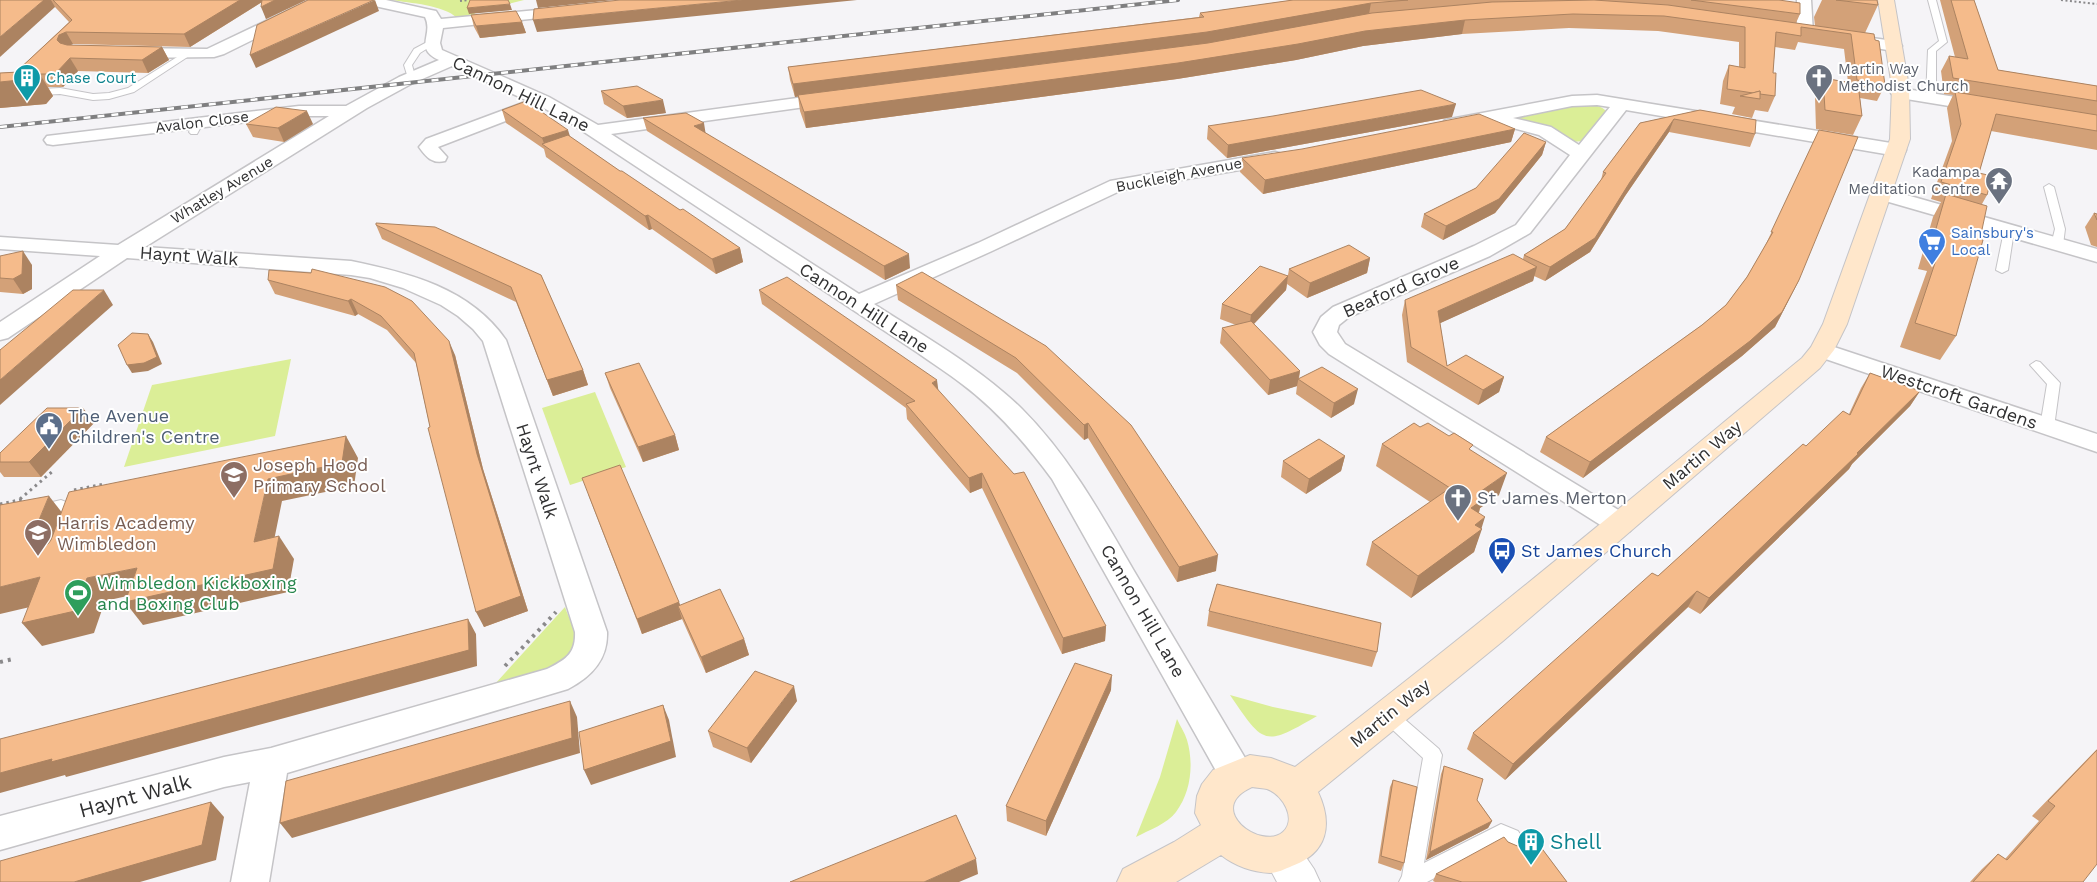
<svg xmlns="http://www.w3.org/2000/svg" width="2097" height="882" font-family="'Work Sans',sans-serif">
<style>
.green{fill:#dbee97}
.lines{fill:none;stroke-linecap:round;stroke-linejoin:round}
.service-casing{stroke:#c5c4c7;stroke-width:2}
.minor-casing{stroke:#c5c4c7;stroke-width:3}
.tertiary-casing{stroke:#c5c4c7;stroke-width:2}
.secondary-casing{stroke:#c5c4c7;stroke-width:2}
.path-far2{stroke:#8a898b;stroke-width:2;stroke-dasharray:2 2.5;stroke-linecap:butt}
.path-far1{stroke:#8a898b;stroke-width:3;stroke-dasharray:2.5 4;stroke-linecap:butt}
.path{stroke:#8a898b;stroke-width:4;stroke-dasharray:3 5;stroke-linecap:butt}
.service{fill:#fff;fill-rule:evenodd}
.minor{fill:#fff;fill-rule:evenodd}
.tertiary{fill:#fff;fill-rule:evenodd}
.secondary{fill:#ffe7cb;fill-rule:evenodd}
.rail-casing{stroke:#7f7f80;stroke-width:4}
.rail{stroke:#fff;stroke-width:2.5;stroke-dasharray:7;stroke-linecap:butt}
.wall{fill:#d3a178}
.shaded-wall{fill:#ac8361}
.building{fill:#f5bb8b;stroke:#ac8361}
.labels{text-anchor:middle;stroke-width:4;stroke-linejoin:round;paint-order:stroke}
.far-worship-label{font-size:15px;fill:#5b616d;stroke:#fff;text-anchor:start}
.far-culture-label{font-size:15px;fill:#0d838f;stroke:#fff;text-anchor:start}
.far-street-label{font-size:15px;fill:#313132;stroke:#fff}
.far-shop-label{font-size:15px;fill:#366cbe;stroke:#fff;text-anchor:start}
.street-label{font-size:18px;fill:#313132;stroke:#fff}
.service-label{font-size:18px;fill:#4e5e75;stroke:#fff;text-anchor:start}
.education-label{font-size:18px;fill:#785e54;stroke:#fff;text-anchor:start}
.worship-label{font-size:18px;fill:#5b616d;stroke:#fff;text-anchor:start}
.transit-label{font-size:18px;fill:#164399;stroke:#fff;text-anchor:start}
.leisure-label{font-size:18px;fill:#27864d;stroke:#fff;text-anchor:start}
.near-street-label{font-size:21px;fill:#313132;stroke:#fff}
.near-culture-label{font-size:21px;fill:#0d838f;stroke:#fff;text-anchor:start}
</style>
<rect width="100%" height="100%" fill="#f5f4f7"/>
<g class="green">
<path d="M 391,0 L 524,0 L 475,12 L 474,16 L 457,18 C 444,5 410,3 391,0 Z"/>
<path d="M 1571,104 C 1583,104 1599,102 1608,113 L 1583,141 L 1572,142 L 1517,120 L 1516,117 Z"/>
<polygon points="291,359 275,436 124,467 152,385"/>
<polygon points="595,392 626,467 570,485 542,408"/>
<path d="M 565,607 C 568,616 574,627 575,636 C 577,669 516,679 494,685 Z"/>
<path d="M 1230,695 L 1273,707 L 1317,716 C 1264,747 1264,745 1230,695 Z"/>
<path d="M 1177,719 C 1180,726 1185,733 1187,740 C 1194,764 1191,792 1176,812 C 1167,824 1149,830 1136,837 L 1160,777 Z"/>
</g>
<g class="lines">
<defs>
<g id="service">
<polygon points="1928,0 1936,0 1947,42 1936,51 1936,98 1931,101 1926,98 1928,50 1939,41"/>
<polygon points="429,41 436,43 420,53 412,65 415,76 408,78 404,65 414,49"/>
<polygon points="185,52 192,54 134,92 109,99 93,100 60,94 0,97 0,91 60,88 93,94 109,93 128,88"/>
<polygon points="198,120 203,123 197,134 191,134 189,132 195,121"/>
<polygon points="2049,184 2054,187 2065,229 2063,245 2057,248 2051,245 2055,229 2044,187"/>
<polygon points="2009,228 2014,231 2008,270 2002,273 1996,270 2004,231"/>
<polygon points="2036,361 2040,362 2060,383 2054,427 2052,430 2042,430 2040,427 2047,384 2030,365"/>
<path d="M 61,500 L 83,509 L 85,513 L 82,520 L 77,521 L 72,520 L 70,515 C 53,507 49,518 35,514 L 33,510 L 35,506 Z"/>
<polygon points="1388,708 1394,710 1439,749 1442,755 1424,863 1501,824 1518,831 1527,845 1524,851 1517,854 1510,851 1502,842 1427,882 1399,882 1402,876 1423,758 1382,720 1379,715 1382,710"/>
</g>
<g id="minor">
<polygon points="310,0 329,0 327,3 224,54 214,57 130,58 124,56 122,53 124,50 130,48 207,49"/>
<path d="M 359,0 L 386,0 L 431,10 L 436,11 L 441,19 L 569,7 L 574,8 L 576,11 L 574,14 L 569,15 L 443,28 L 440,43 L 442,50 L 549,97 L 598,125 L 834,93 L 840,94 L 843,98 L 840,102 L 834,103 L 611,134 L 859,294 L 978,243 L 1110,181 L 1275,152 L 1282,154 L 1284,158 L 1282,162 L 1275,164 L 1122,190 L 992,251 L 874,304 C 925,337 979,367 1022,409 C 1069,456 1101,514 1134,571 C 1172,635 1210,699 1248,763 L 1254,774 L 1248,785 L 1236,789 L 1224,785 L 1052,479 C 1026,444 997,410 962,384 C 948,373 932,363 918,353 L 572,124 L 542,107 L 438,147 L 447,157 L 445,161 C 432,164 426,157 419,147 L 426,139 L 528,101 L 452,66 L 411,84 L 367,108 L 145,247 L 351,261 C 409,273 470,288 506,340 L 607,632 C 608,660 591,677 568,689 L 287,773 L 269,882 L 231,882 L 250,782 L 224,787 L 0,850 L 0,816 L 224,757 L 271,748 L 547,669 C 565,660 576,654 575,632 L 483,341 L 473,329 L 458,316 L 441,305 L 403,288 L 370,278 L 351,275 L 127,258 L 8,338 L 0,340 L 0,322 L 100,256 L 0,249 L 0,237 L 118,245 L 329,116 L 299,116 L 53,145 L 47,144 L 44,140 L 47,136 L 299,106 L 346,106 L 399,77 L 439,60 C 413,48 434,35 425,17 L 361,3 Z"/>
<polygon points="1797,0 1811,0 1813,33 1810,36 1800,36 1797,33"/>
<polygon points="1843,34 1894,41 1900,43 1902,46 1900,49 1894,51 1837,42 1835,39 1837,36"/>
<polygon points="1900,88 1986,102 1992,103 1995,107 1992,111 1986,112 1894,97 1891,93 1894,89"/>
<path d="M 1597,95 L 1897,144 L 1904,146 L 1906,150 L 1904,154 L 1897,156 L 1626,110 L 1530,233 L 1490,256 L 1349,317 L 1339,325 L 1337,332 L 1345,344 L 1630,517 L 1634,524 L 1630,531 L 1620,534 L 1610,531 L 1329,354 L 1320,345 L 1313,332 L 1321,317 L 1333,307 L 1474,246 L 1516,225 L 1570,155 L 1539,135 L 1490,122 L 1451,129 L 1445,128 L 1442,124 L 1445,120 L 1572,96 ZM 1597,105 L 1610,107 L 1579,145 L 1551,127 L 1513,118 L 1572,106 Z"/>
<polygon points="1882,188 2097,249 2097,262 1875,198 1872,194 1875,190"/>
<polygon points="1822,343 2097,434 2097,452 1814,355 1810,350 1814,345"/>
</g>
<polygon id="tertiary" points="1281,836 1295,841 1314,869 1320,882 1277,882 1262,854 1267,841"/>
<path id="secondary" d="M 1878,0 L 1894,0 L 1909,87 L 1910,139 L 1847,324 L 1834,350 L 1820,368 L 1503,641 L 1318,792 C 1333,824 1328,853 1292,866 C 1285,869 1277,873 1270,873 C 1252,872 1235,866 1221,855 L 1176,882 L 1117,882 L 1123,869 L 1174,842 L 1201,825 L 1195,813 L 1197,796 L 1202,784 L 1213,770 L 1250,755 L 1271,758 L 1295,767 C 1468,635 1634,496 1802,358 L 1811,347 L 1823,324 L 1890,139 L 1892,87 ZM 1252,787 C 1257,788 1263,788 1267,789 C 1283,795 1297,819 1283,832 C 1262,851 1203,809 1252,787 Z"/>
</defs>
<use href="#service" class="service-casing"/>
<use href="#minor" class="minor-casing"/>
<use href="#tertiary" class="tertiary-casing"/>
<use href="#secondary" class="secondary-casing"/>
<g class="path-far2">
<polyline points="2061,0 2097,4"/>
<polyline points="460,1 469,0"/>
</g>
<g class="path-far1">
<polyline points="74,490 104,484 107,486"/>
<polyline points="20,499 53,471"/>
<polyline points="0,504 24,499"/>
</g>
<g class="path">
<polyline points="0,662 13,659"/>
<polyline points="505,666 556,612"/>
</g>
<use href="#service" class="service"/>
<use href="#minor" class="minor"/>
<use href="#tertiary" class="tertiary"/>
<use href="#secondary" class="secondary"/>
<defs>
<polyline id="rail" points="0,127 1178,0"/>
</defs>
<use href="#rail" class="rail-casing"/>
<use href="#rail" class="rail"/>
</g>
<g class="wall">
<polygon points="0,0 306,0 266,19 262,2 190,47 73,44 70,45 162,47 169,60 148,73 78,71 63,87 48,87 53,96 46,104 0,108 0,73 16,72 69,22 55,7"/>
<polygon points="1293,0 1779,0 1800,14 1796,23 1815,26 1814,17 1822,0 1877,0 1878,5 1865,33 1875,40 1885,85 1877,101 1860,98 1862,116 1853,135 1816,129 1815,97 1823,78 1848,82 1844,49 1798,42 1795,50 1775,47 1773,73 1775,96 1768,112 1755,110 1752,118 1732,114 1735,107 1720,104 1723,81 1729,65 1739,67 1739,42 1658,31 1569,28 1462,34 1363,46 1296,60 1177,79 806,128 800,111 798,96 795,97 790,80 788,67 1199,17 1200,13"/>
<polygon points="1940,0 1974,0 1998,70 2097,86 2097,150 1991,131 1979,173 1987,195 1982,204 1956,336 1940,360 1900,347 1927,271 1918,269 1933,217 1941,202 1931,199 1952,141 1947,108 1953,95 1944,94 1941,71 1949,56 1955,57"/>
<polygon points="471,15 522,22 526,33 480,38 474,27"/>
<polygon points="601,91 666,113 627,118 604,104"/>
<polygon points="538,107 539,110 570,137 620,171 680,210 740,248 743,262 716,274 652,229 649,230 546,157 544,149 506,123 502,110"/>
<polygon points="1700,110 1755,134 1750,147 1669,132 1625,196 1590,252 1545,281 1534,276 1533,281 1440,323 1447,366 1504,377 1499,392 1478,405 1407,362 1402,315 1405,300 1523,259 1524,255 1565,229 1601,180 1603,172 1640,123"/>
<polygon points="1452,117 1227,158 1207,139 1208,126"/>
<polygon points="643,118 706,133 910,268 885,280 647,131"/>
<polygon points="246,124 313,124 284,142 253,137"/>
<polygon points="1515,129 1511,142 1263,194 1240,172 1242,158"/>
<polygon points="1819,130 1799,280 1775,327 1742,356 1583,478 1540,452 1546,437 1702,325 1726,305 1747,277 1765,246"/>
<polygon points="1546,142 1542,155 1495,213 1443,240 1421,227 1424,214 1476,188"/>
<polygon points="2094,213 2097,214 2097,247 2091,245 2085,227"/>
<polygon points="376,225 541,275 583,370 588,385 553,396 516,302 382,239"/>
<polygon points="0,256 32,265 32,289 23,294 0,292"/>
<polygon points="1370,258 1367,273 1307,298 1287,284 1286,290 1254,324 1300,371 1299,379 1354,404 1331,418 1296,394 1297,386 1268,395 1220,343 1222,328 1236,325 1220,319 1222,304 1288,275 1289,269"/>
<polygon points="311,273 455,355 483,469 528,611 484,627 430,427 416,363 387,330 358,314 355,316 275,294 268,280"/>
<polygon points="896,285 1046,346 1216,571 1177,582 1088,438 1084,440 1017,373 898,300"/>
<polygon points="759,290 938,390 1106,626 1105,641 1062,654 982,488 970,493 907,419 906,408 762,304"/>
<polygon points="605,373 675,435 679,450 643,462 610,388"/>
<polygon points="1870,373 1920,391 1910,406 1852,464 1849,469 1700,614 1688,607 1505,780 1467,749 1473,733 1658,576 1806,446 1849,414 1861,388"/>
<polygon points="83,408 94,423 41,477 4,477 0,472 0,453"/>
<polygon points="1420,427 1472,451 1499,495 1480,508 1479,513 1481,529 1474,552 1411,598 1366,565 1372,542 1430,502 1376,466 1382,444"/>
<polygon points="1345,456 1341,471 1306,494 1281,477 1283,461"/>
<polygon points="588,494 679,602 680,605 744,639 749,655 706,673 682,619 642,634"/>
<polygon points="1209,611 1377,652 1372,667 1207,626"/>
<polygon points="1111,690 1046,836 1007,821 1006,806"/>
<polygon points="797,701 751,763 713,747 708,731"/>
<polygon points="2097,749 2083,882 1970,882 1982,869 1998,854 2005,859 2039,821 2032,816"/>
<polygon points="1444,766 1477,800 1492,821 1488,828 1426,860 1441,774"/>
<polygon points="1393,780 1404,863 1401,871 1378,863 1390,787"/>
<polygon points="1531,834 1567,882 1435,882 1433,881 1436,874 1508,842 1522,848 1528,845 1527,841"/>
</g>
<g class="shaded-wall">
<polygon points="44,0 51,0 55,7 0,57 0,37"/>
<polygon points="240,0 265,0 190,47 184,34"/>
<polygon points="275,0 306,0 266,19 261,7"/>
<polygon points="375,0 379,11 256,68 250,55"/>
<polygon points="536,0 614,0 538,8"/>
<polygon points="742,0 857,0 537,32 533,20"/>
<polygon points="1371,3 1369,14 1206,44 795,97 793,84"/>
<polygon points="510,4 512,10 469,14 467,8"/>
<polygon points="1465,20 1462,34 1363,46 1296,60 1177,79 806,128 804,112 1365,31"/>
<polygon points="522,22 526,33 480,38 476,26"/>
<polygon points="66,32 73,44 66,47 64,52 57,40 59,35"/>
<polygon points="162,47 169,60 148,73 142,60"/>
<polygon points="70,58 78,71 63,87 55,74"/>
<polygon points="38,71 53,96 46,104 0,108 0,82"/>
<polygon points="663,100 666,113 627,118 623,106"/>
<polygon points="1456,104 1452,117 1227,158 1228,145"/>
<polygon points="307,111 313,124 284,142 278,128"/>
<polygon points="1674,119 1669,132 1625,196 1590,252 1545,281 1550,267 1630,182"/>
<polygon points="704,123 706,136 694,126"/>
<polygon points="1515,129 1511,142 1263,194 1265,180"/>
<polygon points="568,130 572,143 545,146 542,138"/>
<polygon points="1546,142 1542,155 1495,213 1443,240 1446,226"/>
<polygon points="648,215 652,229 649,230 645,216"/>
<polygon points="740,248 743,262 716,274 712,259"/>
<polygon points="23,251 32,265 32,289 23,294 13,279"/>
<polygon points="909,254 910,268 885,280 884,266"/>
<polygon points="1370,258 1367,273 1307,298 1310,283"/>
<polygon points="1537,267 1533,281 1434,326 1438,311"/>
<polygon points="1288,276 1286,290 1249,329 1251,315"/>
<polygon points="1799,280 1775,327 1742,356 1583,478 1590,462"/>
<polygon points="104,290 113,305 0,405 0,380"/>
<polygon points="351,299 358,314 355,316 348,301"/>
<polygon points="148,334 153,342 162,364 148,371 132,373 127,365"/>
<polygon points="449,341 455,355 483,469 528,611 484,627 476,612 477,454"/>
<polygon points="583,370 588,385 553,396 547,380"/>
<polygon points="1300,371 1297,386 1268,395 1270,380"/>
<polygon points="1504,377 1499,392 1478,405 1483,390"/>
<polygon points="937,380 939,395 932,383"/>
<polygon points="1358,389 1354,404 1331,418 1334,403"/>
<polygon points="1920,391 1910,406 1852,464 1849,469 1700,614 1709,598"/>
<polygon points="83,408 94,423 41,477 29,462"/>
<polygon points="1088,423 1088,438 1084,440 1084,425"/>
<polygon points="675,435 679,450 643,462 638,447"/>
<polygon points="346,436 358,458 354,486 282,501 269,565 254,542 268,479"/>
<polygon points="1345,456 1341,471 1306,494 1309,479"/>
<polygon points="982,473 982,488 970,493 969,478"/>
<polygon points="1507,473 1499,495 1480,508 1476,521 1463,531 1477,494"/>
<polygon points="49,496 67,519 50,561 34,544 31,539"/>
<polygon points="1485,517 1481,530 1482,529 1474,552 1411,598 1418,576 1475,525"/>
<polygon points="279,536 294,559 288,592 143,625 125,602"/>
<polygon points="1218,555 1216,571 1177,582 1179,567"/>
<polygon points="137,568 154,590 105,601 94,633 42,646 22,623 87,578"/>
<polygon points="40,577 60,600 0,614 0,587"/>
<polygon points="1697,591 1688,607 1505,780 1513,764"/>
<polygon points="679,602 684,618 678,606 682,619 642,634 637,619"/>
<polygon points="468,619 476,634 477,666 66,777 65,775 0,793 0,773"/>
<polygon points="1106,626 1105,641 1062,654 1063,638"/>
<polygon points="744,639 749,655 706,673 701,657"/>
<polygon points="1112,675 1111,690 1046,836 1046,821"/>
<polygon points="794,686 797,701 751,763 747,748"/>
<polygon points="570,701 577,717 580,753 292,838 280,823"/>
<polygon points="663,705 669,720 676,757 591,785 584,770"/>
<polygon points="211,802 224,817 216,860 140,882 74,882"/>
<polygon points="1492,821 1488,828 1426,860 1430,852"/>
<polygon points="976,859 978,874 959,882 924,882"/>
</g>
<g class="building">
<polygon points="0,0 44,0 0,37"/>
<polygon points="53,0 240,0 184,34 66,32 59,35 57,40 60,43 67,45 162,47 142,60 70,58 55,74 40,74 38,71 16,72 72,20"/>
<polygon points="262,0 275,0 261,7"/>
<polygon points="308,0 374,0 250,55 257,25"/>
<polygon points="470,0 508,0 510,4 467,8"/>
<polygon points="620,0 742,0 533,20 534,9"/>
<polygon points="1293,0 1408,0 1371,3 1207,32 793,84 788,67 1204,17 1200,13"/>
<polygon points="1594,0 1668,5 1874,34 1875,40 1879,41 1885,85 1857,80 1851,34 1801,27 1801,36 1776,32 1773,73 1776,73 1775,96 1760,94 1760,91 1753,93 1727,89 1729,65 1745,68 1745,27 1664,16 1573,14 1465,20 1365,31 1298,44 1178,63 804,112 798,95 1208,43 1372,13 1492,2"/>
<polygon points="1691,0 1779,0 1800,3 1800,14"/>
<polygon points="1836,0 1877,0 1878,5"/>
<polygon points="1951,0 1974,0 1998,70 2097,86 2097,101 1953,78 1949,56 1968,59"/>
<polygon points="516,11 522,22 476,26 471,15"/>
<polygon points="38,71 30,79 0,82 0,73"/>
<polygon points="1823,78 1858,84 1862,116 1825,110"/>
<polygon points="637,86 663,100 623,106 601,91"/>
<polygon points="1421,90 1456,104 1228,145 1208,126 1273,116"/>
<polygon points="1760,91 1760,99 1740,96"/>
<polygon points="1955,92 2097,115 2097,131 1996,114 1979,173 1992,176 1987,195 1941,182 1961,124"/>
<polygon points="529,100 538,107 536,108 568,130 542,138 502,110"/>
<polygon points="276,107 307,111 278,128 246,124"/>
<polygon points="1700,110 1756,120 1755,134 1674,119 1630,182 1595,238 1550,267 1524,255 1565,229 1606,173 1603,172 1640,123"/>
<polygon points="686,113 704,123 694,126 909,254 884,266 643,118"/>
<polygon points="1479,114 1515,129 1265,180 1242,158 1302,149"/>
<polygon points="1819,130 1858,137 1799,280 1782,312 1750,341 1590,462 1546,437 1702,325 1726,305 1747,277 1773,232 1771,232"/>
<polygon points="1524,133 1546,142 1499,199 1446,226 1424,214 1476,188"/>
<polygon points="568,135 620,171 622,171 680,210 683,209 740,248 712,259 648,215 645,216 542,144"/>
<polygon points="1946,194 1987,206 1980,239 1983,240 1956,336 1915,323 1940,248 1931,246"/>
<polygon points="2094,213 2097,214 2097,220"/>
<polygon points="376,223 435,227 541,275 583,370 547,380 511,287 376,225"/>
<polygon points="1349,245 1370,258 1310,283 1289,269"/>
<polygon points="23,251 22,274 13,279 0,278 0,256"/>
<polygon points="1513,254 1537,267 1438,311 1447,366 1466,355 1504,377 1483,390 1411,347 1405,300"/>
<polygon points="1260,266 1288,276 1251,315 1222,304"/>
<polygon points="312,269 385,287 412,301 449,341 477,454 521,596 476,612 428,428 430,427 414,353 381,316 351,299 348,301 268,280 269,270 311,273"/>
<polygon points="922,272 1046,346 1131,425 1218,555 1179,567 1088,423 1084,425 1016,358 896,285"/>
<polygon points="787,277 937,380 932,383 1014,474 1024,472 1106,626 1063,638 982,473 969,478 906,404 915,401 759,290"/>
<polygon points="73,290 104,290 0,380 0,350"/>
<polygon points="1251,321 1300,371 1270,380 1222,328"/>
<polygon points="132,333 148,334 157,357 144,363 127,365 118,345"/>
<polygon points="639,363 675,435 638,447 605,373"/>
<polygon points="1322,367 1358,389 1334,403 1298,379"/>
<polygon points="1870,373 1920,391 1857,453 1858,454 1709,598 1697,591 1513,764 1473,733 1652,573 1658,576 1803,444 1806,446 1843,411 1850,415"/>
<polygon points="47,408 83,408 29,462 0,462 0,453"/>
<polygon points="1414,423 1420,427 1428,423 1449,436 1454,433 1473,445 1469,449 1507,473 1477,494 1484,499 1471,508 1485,517 1475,525 1482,529 1418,576 1372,542 1450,488 1382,444"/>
<polygon points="346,436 342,463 268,479 254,542 279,536 273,569 125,602 137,568 87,578 75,611 22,623 40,577 0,587 0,505 49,496 31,539 34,544 42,547 48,544 51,540 69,492"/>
<polygon points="1319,439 1345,456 1309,479 1283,461"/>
<polygon points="620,465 679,602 637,619 582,478"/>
<polygon points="1217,584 1381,623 1377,652 1209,611"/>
<polygon points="720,589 744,639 701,657 678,606"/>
<polygon points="468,619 469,650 51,762 52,759 0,773 0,739"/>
<polygon points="1075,663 1112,675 1046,821 1006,806"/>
<polygon points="755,671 794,686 747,748 708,731"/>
<polygon points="570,701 572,738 280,823 286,781"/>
<polygon points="663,705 671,741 584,770 579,732"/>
<polygon points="2097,750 2097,864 2083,882 1973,882 1998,854 2007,860 2055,806 2048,801"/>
<polygon points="1444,766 1483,779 1477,800 1492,821 1430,852"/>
<polygon points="1393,780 1417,787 1404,863 1381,856"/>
<polygon points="211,802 202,845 74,882 0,882 0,861"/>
<polygon points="956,815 976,859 924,882 790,882"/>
<polygon points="1531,834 1567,882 1462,882 1436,874 1504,837 1508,842 1522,848 1530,844 1533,838"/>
</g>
<defs>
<symbol id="building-pin" viewBox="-11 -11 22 30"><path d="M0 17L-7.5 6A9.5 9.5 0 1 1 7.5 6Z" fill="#0f9aa8" stroke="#fff"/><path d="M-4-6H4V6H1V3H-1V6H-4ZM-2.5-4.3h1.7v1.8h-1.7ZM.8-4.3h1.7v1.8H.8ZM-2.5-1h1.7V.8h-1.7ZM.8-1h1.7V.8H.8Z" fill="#fff"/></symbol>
<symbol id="church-pin" viewBox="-11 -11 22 30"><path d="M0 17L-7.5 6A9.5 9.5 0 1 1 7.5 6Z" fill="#6b7280" stroke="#fff"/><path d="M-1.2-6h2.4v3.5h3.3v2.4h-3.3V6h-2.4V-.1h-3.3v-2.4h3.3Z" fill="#fff"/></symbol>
<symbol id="temple-pin" viewBox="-11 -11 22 30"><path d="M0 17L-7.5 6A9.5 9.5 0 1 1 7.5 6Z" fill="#6b7280" stroke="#fff"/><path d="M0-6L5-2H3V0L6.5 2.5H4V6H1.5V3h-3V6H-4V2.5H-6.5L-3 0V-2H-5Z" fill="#fff"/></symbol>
<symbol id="supermarket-pin" viewBox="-11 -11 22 30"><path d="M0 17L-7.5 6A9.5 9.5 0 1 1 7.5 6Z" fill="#3f7fe0" stroke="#fff"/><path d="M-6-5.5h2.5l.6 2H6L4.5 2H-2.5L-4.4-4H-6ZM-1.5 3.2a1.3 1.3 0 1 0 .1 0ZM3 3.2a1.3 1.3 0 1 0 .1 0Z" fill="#fff"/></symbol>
<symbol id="civic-pin" viewBox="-11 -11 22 30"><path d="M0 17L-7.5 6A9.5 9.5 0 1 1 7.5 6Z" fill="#5c6f8a" stroke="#fff"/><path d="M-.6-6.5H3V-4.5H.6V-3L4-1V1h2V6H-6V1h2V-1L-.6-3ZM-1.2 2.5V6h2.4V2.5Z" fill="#fff"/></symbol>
<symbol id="school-pin" viewBox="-11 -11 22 30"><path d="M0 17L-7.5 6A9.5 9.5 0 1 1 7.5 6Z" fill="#8d6e63" stroke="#fff"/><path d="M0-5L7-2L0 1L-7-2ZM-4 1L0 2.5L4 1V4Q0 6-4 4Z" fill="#fff"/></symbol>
<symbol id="bus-pin" viewBox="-11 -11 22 30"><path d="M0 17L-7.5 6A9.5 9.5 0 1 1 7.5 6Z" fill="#1a4fb4" stroke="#fff"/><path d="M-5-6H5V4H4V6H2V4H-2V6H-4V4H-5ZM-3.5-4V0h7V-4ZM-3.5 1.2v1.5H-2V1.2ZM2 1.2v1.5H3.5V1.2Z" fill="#fff"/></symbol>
<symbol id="stadium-pin" viewBox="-11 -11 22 30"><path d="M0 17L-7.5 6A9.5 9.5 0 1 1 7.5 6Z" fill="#2e9e5b" stroke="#fff"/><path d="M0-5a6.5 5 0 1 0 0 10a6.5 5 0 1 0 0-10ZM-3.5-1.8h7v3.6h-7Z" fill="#fff"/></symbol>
</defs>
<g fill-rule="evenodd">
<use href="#building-pin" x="11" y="62" width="32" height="43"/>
<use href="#church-pin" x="1803" y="62" width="32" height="43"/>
<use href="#temple-pin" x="1983" y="165" width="32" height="43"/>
<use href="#supermarket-pin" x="1916" y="226" width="32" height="43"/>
<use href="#civic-pin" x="33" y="410" width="32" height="43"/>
<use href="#school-pin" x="218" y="459" width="32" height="43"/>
<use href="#church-pin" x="1442" y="482" width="32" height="43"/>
<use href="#school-pin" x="22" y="517" width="32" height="43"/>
<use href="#bus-pin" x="1486" y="535" width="32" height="43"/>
<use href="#stadium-pin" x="62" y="577" width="32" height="43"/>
<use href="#building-pin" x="1515" y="826" width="32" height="43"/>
</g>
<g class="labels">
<g class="far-worship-label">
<text x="1838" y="74">Martin Way<tspan x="1838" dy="17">Methodist Church</tspan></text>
<text x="1980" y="177" text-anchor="end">Kadampa<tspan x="1980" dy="17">Meditation Centre</tspan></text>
</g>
<g class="far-culture-label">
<text x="46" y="83">Chase Court</text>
</g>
<g class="far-street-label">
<text transform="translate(202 122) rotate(-7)" y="5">Avalon Close</text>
<text transform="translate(1179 175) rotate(-11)" y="5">Buckleigh Avenue</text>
<text transform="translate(222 190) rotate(-31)" y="5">Whatley Avenue</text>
</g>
<g class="far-shop-label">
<text x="1951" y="238">Sainsbury's<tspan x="1951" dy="17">Local</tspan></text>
</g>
<g class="street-label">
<text transform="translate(521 94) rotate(26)" y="6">Cannon Hill Lane</text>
<text transform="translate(189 256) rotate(4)" y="6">Haynt Walk</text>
<text transform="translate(1401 287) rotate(-24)" y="6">Beaford Grove</text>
<text transform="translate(864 308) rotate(33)" y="6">Cannon Hill Lane</text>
<text transform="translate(1959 397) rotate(19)" y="6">Westcroft Gardens</text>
<text transform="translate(1702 455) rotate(-40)" y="6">Martin Way</text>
<text transform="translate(537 471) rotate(72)" y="6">Haynt Walk</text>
<text transform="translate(1143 611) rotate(60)" y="6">Cannon Hill Lane</text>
<text transform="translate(1390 713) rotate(-39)" y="6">Martin Way</text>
</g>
<g class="service-label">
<text x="68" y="422">The Avenue<tspan x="68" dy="21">Children's Centre</tspan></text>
</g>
<g class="education-label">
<text x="253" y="471">Joseph Hood<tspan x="253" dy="21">Primary School</tspan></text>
<text x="57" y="529">Harris Academy<tspan x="57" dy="21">Wimbledon</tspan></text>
</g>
<g class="worship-label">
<text x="1477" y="504">St James Merton</text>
</g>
<g class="transit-label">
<text x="1521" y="557">St James Church</text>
</g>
<g class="leisure-label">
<text x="97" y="589">Wimbledon Kickboxing<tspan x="97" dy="21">and Boxing Club</tspan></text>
</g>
<g class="near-street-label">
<text transform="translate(135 796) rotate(-15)" y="7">Haynt Walk</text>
</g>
<g class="near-culture-label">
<text x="1550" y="849">Shell</text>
</g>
</g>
</svg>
